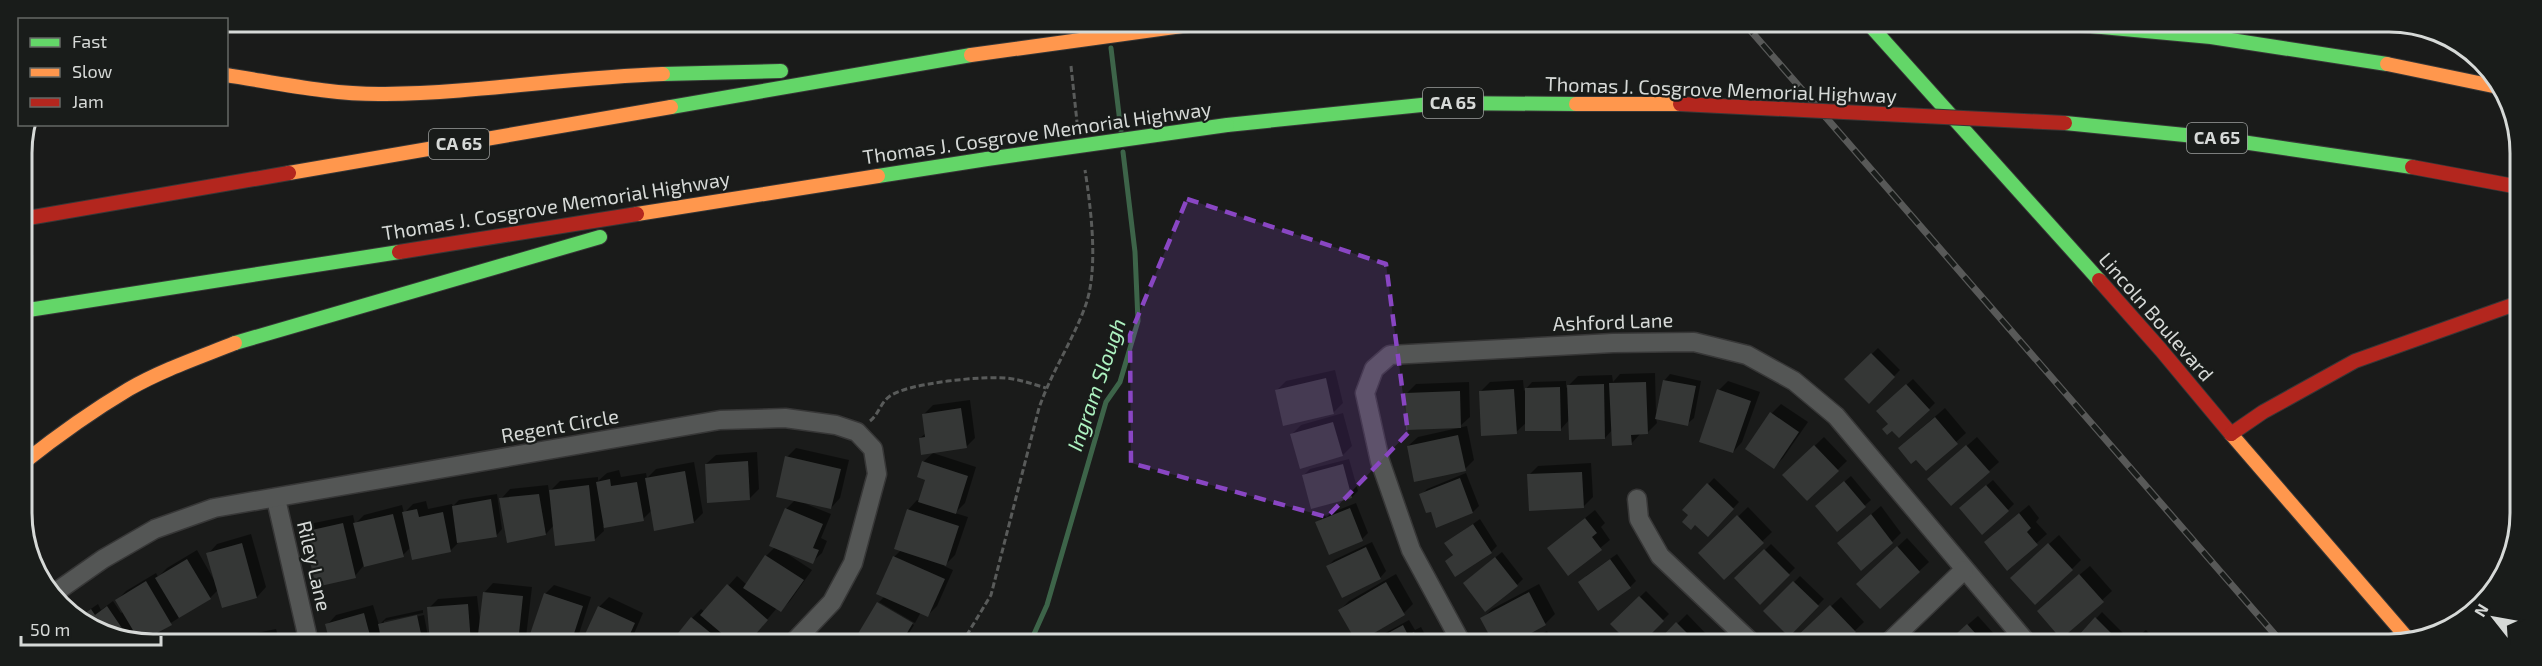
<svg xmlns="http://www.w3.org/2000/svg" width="2542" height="666" font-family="'Exo 2',sans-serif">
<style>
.shadow{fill:#0007}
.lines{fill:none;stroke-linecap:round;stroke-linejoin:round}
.stream{stroke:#3d6449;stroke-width:5}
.building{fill:#353736}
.street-casing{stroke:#373737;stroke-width:21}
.fast-casing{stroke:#373737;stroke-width:16}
.slow-casing{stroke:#373737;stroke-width:16}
.jam-casing{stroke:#373737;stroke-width:16}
.path{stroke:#595b5a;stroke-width:3;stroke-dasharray:6 3;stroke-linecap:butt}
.street{stroke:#545655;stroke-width:18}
.fast{stroke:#63d668;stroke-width:14}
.slow{stroke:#ff974d;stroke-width:14}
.jam{stroke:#b3261e;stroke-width:14}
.rail-casing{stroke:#585958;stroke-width:7}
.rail{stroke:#191c1a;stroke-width:4.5;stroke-dasharray:14;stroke-linecap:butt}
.fast-bridge-casing{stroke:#373737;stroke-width:16;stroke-linecap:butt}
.slow-bridge-casing{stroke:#373737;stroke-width:16;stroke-linecap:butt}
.jam-bridge-casing{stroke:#373737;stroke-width:16;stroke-linecap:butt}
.fast-bridge{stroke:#63d668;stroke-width:14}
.slow-bridge{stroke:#ff974d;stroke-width:14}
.jam-bridge{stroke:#b3261e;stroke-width:14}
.marked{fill:#8946c3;fill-opacity:0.2;stroke:#8946c3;stroke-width:4.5;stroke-dasharray:12 8;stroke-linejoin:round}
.labels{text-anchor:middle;stroke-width:4.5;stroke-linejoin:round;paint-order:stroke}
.shield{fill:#191c1a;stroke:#9da09e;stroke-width:1.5}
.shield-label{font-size:18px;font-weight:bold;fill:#d6d9d7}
.street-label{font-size:20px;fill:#d6d9d7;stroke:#191c1a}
.water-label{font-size:21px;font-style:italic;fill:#adf2c0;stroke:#191c1a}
.rim{fill:none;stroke:#d6d9d7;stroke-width:3}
</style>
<rect width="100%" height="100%" fill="#1a1b1a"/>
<g class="shadow">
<polygon points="1878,348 1900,370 1869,402 1846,379"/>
<polygon points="1335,370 1343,403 1333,413 1277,390 1286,381"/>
<polygon points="1655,373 1656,413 1664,381 1670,374 1701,381 1694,418 1687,424 1656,418 1657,423 1647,433 1641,433 1631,444 1613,429 1605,438 1569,420 1561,429 1527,422 1516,432 1481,391 1490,382 1523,380 1524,391 1532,382 1566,381 1566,388 1578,376 1612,375 1613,382 1620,374"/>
<polygon points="1913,379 1935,403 1929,409 1889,424 1884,405"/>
<polygon points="1728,381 1760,392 1742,442 1733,452 1719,390"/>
<polygon points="1469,382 1470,417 1459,427 1406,394 1416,384"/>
<polygon points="970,400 975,438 966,447 920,438 926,433 924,414 933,405"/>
<polygon points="1781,404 1808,422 1783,458 1774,467 1772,413"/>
<polygon points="1945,408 1966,433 1926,469 1909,439"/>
<polygon points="1343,413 1352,446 1343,455 1292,434 1301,425"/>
<polygon points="1467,426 1474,460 1465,469 1408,446 1418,437"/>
<polygon points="1824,437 1847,461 1807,499 1784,475"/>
<polygon points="1977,437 1999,462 1952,504 1939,470"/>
<polygon points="796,448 849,460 840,498 831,508 806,504 831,514 821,538 827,541 822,553 812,562 786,553 812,570 790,601 781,610 777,608 747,643 672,643 692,618 701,609 705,612 737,576 747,585 766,556 775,547 786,509 795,500 787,457"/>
<polygon points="757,452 759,489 749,499 706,464 716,455"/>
<polygon points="933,453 976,467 965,503 955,513 968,517 955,555 944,566 953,570 937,606 928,615 921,612 915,623 879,602 885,596 894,557 901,550 908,510 917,500 920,501 927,479 923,462"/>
<polygon points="1349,459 1358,491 1352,497 1304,475 1310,469"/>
<polygon points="694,462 703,513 694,522 652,510 643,519 603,526 604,531 594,540 554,525 546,534 501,499 510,489 548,485 549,492 560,481 598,477 598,481 607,473 619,470 621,477 646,473 647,478 656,469"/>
<polygon points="1591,463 1593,497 1583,507 1529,475 1538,466"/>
<polygon points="1466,473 1479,506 1473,512 1437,526 1431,510 1421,495 1427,489"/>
<polygon points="1851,476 1871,500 1837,530 1823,500"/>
<polygon points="1714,478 1739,502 1708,535 1684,510"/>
<polygon points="1993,480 2014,504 2008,510 1967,502"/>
<polygon points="497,494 502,529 496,536 460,541 451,550 411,547 403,555 364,565 355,576 305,533 314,523 353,515 355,524 364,515 402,505 404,513 413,504 426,501 428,509 452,504 453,506 459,500"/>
<polygon points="1356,503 1368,533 1362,539 1317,523 1323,516"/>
<polygon points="2029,505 2039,518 2036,522 2047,534 2007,569 1995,533"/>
<polygon points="1881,506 1901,533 1892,542 1848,534"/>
<polygon points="1748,507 1772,532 1724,578 1700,553"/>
<polygon points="1595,510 1605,523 1601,527 1610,540 1568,574 1548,548"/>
<polygon points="1480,519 1497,546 1491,552 1447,561 1454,554 1446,543"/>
<polygon points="251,534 266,587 257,597 223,606 218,590 210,598 141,642 134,629 121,640 79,617 98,604 101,610 113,601 121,613 123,612 117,600 126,591 156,573 158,577 167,568 197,550 214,580 208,554 217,544"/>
<polygon points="2059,535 2081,560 2072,569 2021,569"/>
<polygon points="1907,538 1929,562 1880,607 1868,574"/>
<polygon points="1372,542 1386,571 1380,578 1328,566 1334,560"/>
<polygon points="1771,544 1795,568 1760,603 1737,578"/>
<polygon points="1502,552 1523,579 1517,585 1471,577"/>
<polygon points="1617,554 1636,581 1630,587 1586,576"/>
<polygon points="2090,566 2112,591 2062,637 2048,601"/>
<polygon points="1396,574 1413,604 1404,613 1357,641 1340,610 1349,601"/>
<polygon points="1800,576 1824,599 1789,635 1766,611"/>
<polygon points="493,583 532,587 526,637 520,643 482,643 479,638 474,643 332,643 327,625 336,615 373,605 379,625 386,618 423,610 423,613 384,621 384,624 424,615 429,642 431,641 429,608 438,599 477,596 480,623 484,593"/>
<polygon points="1539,584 1555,614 1545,624 1508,644 1482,619 1492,609"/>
<polygon points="554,585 591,597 576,643 529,643 545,594"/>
<polygon points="1646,591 1669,614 1639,644 1612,624"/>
<polygon points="609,597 643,613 630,643 583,643 599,607"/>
<polygon points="1841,597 1864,622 1841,644 1799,644 1795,640"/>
<polygon points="878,602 878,605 914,625 903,643 847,643 857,633 859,634"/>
<polygon points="2102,612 2125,635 2116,644 2073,644"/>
<polygon points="1687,614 1710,638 1704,644 1657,644"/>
<polygon points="1978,616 2003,644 1947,644 1951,639"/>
<polygon points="1409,620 1415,630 1421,627 1430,644 1372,644 1378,637"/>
<polygon points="276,629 280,643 236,643 242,636"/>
<polygon points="2146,630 2158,644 2129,644"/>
<polygon points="1547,631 1554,644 1523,644"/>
</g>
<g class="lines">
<g class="stream">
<polyline points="1111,48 1121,131"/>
<polyline points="1030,643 1047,605 1106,402 1120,382 1138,321 1135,252 1123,152"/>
</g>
</g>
<g class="building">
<polygon points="1871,353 1895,377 1869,404 1844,379"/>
<polygon points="1326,378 1334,414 1283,426 1275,390"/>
<polygon points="1663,380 1696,386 1688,426 1655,419"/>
<polygon points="1646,382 1648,434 1631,435 1632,445 1612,446 1609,383"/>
<polygon points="1604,384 1605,439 1569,440 1567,385"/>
<polygon points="1906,384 1930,410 1899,438 1892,431 1887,435 1882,429 1888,424 1876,411"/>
<polygon points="1560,387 1561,431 1525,431 1525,388"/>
<polygon points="1514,389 1517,434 1481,436 1479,391"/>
<polygon points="1717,389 1751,401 1733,453 1699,442"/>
<polygon points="1460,391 1461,428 1406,430 1405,393"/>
<polygon points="961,408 967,448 921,455 919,438 925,437 922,414"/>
<polygon points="1770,412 1799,432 1774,469 1745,449"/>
<polygon points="1935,417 1958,444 1926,471 1916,460 1911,464 1898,448"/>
<polygon points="1333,422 1343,456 1300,469 1290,434"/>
<polygon points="1458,435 1466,471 1414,482 1407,446"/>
<polygon points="1814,445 1839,471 1807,501 1782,475"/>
<polygon points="1966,445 1990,472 1951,506 1927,479"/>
<polygon points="785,456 841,469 831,509 776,497"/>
<polygon points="748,461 750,500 707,503 705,464"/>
<polygon points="922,461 968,476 956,514 918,502 925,480 917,477"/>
<polygon points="1343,464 1352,498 1311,509 1302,475"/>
<polygon points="685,471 694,523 654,531 645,478"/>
<polygon points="1582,472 1584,508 1529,511 1527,474"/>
<polygon points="1460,478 1473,513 1436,528 1431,512 1426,513 1419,494"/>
<polygon points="610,479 611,486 637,482 644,521 604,528 596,482"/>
<polygon points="1844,481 1866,507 1837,532 1815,506"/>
<polygon points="1707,483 1734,509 1708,537 1695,525 1691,530 1682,522 1688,515 1682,510"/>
<polygon points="589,485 595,541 555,546 549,490"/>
<polygon points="1986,485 2009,511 1982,535 1959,508"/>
<polygon points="539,494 546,535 507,543 499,498"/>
<polygon points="491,499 497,537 457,543 452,506"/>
<polygon points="785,508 823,524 813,548 819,550 813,564 769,546"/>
<polygon points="1350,508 1363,541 1329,555 1315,522"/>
<polygon points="417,509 419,517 443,512 451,552 412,560 402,512"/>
<polygon points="907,509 959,526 946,566 894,549"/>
<polygon points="2019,513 2031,528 2027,532 2038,545 2007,571 1984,542"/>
<polygon points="393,514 404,557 364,567 353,523"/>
<polygon points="1871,514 1893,543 1861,571 1837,543"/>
<polygon points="1737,515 1764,543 1724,580 1698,553"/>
<polygon points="1585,518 1597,533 1592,537 1602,550 1568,576 1547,548"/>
<polygon points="343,523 356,578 316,587 303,532"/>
<polygon points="1473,524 1492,553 1455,577 1445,561 1453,555 1444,543"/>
<polygon points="242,543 257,598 222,608 206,553"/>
<polygon points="2048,543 2073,570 2035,605 2010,578"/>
<polygon points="1897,546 1920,572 1880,609 1856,584"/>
<polygon points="1366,547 1381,579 1342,598 1326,566"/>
<polygon points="1764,549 1790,575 1760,605 1734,578"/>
<polygon points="765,555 804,580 781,612 743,588"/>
<polygon points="893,556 945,579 928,617 876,594"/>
<polygon points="1495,557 1518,586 1485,612 1463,583"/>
<polygon points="187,559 211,599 179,618 155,578"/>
<polygon points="1610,559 1631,588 1598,611 1578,582"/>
<polygon points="2079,574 2104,602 2061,639 2037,611"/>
<polygon points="146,581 172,625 140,642 115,600"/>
<polygon points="1793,581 1819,606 1789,637 1763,611"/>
<polygon points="1386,582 1405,615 1357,643 1338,610"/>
<polygon points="727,584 768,620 748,643 733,643 700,615"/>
<polygon points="483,592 523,596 518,643 477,643"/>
<polygon points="1529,592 1546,625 1511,644 1494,644 1480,618"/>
<polygon points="544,593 583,606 571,643 527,643"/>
<polygon points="1639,596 1664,621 1641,644 1630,644 1610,624"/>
<polygon points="877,602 913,623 901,643 866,643 856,637"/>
<polygon points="468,604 471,643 430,643 427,607"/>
<polygon points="1830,605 1856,632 1843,644 1797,644 1793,640"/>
<polygon points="107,606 128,637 123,640 79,617 91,609 95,615"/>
<polygon points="598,606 635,623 626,643 581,643"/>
<polygon points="364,613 372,643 330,643 325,624"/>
<polygon points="417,615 423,643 382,643 378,624"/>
<polygon points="691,617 723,643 670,643"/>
<polygon points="2095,617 2120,642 2118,644 2071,644"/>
<polygon points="1676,622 1698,644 1655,644"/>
<polygon points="1967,624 1985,644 1945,644"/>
<polygon points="1403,625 1408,635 1414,632 1420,644 1368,644"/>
<polygon points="1540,636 1545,644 1526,644"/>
<polygon points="267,637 269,643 247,643 247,642"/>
<polygon points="2136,638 2141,644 2128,644"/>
</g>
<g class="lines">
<defs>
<g id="street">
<polyline points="276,499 309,643"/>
<polyline points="1637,499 1639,519 1660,556 1753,644"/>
<polyline points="53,594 103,559 155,529 214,508 720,420 785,418 836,425 857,432 873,449 877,474 853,563 832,602 793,643"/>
<polyline points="1462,644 1411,550 1380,461 1365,393 1374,369 1390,355 1613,343 1694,342 1747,355 1794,381 1836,416 2028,644"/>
<polyline points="1887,644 1964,570"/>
</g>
<g id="fast">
<polyline points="1868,23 2099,280"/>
<polyline points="2058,23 2211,37 2387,64"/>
<polyline points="663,74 781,71"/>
<polyline points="671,107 971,55"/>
<polyline points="2065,123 2215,138 2412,167"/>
<polyline points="1227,125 1441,103 1576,104"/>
<polyline points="878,176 987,159"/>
<polyline points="22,311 399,252"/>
<polyline points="235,343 600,237"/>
</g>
<g id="slow">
<polyline points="2387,64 2498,87"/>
<path d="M 226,75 C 278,83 332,95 385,94 C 478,93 570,77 663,74"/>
<polyline points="1576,104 1680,104"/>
<polyline points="289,173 671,107"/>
<polyline points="637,214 878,176"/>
<polyline points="2231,434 2409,640"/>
<path d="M 23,463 C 57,436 92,411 129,389 C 162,370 200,357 235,343"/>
</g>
<g id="jam">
<polyline points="2412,167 2519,187"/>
<polyline points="22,219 289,173"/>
<polyline points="399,252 637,214"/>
<polyline points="2099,280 2161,350 2231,434"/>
<polyline points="2231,434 2263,412 2355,361 2518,303"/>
</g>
</defs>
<use href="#street" class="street-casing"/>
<use href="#fast" class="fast-casing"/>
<use href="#slow" class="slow-casing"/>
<use href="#jam" class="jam-casing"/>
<g class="path">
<polyline points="1071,66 1077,122"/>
<path d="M 870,421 C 879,414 880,403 890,396 C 908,383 982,376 1005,378 C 1019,379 1032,384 1046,388"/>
<path d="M 962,643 L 991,595 L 1039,408 C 1051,373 1072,342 1085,307 C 1099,270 1091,209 1085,170"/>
</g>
<use href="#street" class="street"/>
<use href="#fast" class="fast"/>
<use href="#slow" class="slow"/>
<use href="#jam" class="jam"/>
<defs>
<polyline id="rail" points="1744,23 2284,645"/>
</defs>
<use href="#rail" class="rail-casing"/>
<use href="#rail" class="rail"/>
<defs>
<polyline id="fast-bridge" points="987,159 1227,125"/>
<polyline id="slow-bridge" points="971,55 1211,22"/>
<polyline id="jam-bridge" points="1680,104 2065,123"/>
</defs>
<use href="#fast-bridge" class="fast-bridge-casing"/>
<use href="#slow-bridge" class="slow-bridge-casing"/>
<use href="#jam-bridge" class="jam-bridge-casing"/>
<use href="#fast-bridge" class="fast-bridge"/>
<use href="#slow-bridge" class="slow-bridge"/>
<use href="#jam-bridge" class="jam-bridge"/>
</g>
<path class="marked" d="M 1187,199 L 1386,264 L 1408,433 L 1327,517 L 1131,463 L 1130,335 Z"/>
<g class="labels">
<g class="shield">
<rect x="1423" y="88" width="60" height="30" rx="4.5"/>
<rect x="2187" y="123" width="60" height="30" rx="4.5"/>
<rect x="429" y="129" width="60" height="30" rx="4.5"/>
</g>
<g class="shield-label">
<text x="1453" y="109">CA 65</text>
<text x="2217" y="144">CA 65</text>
<text x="459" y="150">CA 65</text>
</g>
<g class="street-label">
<text transform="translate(1721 90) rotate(2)" y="7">Thomas J. Cosgrove Memorial Highway</text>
<text transform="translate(1037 133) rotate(-8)" y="7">Thomas J. Cosgrove Memorial Highway</text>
<text transform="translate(556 206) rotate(-9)" y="7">Thomas J. Cosgrove Memorial Highway</text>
<text transform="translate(2156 317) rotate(49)" y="7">Lincoln Boulevard</text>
<text transform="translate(1613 322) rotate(-2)" y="7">Ashford Lane</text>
<text transform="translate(560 426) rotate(-10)" y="7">Regent Circle</text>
<text transform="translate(314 566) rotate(77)" y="7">Riley Lane</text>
</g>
<g class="water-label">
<text transform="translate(1097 385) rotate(-71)" y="7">Ingram Slough</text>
</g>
</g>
<path d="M0 0H2542V666H0ZM153 32H2389A121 121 0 0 1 2510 153V513A121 121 0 0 1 2389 634H153A121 121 0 0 1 32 513V153A121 121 0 0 1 153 32Z" fill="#191c1a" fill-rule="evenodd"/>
<path class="rim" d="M153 32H2389A121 121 0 0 1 2510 153V513A121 121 0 0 1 2389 634H153A121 121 0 0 1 32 513V153A121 121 0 0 1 153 32Z"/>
<rect x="18" y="18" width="210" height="108" fill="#191c1a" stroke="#656866" stroke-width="1.5"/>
<rect x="30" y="38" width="30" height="9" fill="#63d668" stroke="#656866" stroke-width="1.5"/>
<text x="72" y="48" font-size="18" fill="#d6d9d7">Fast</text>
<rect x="30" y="68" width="30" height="9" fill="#ff974d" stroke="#656866" stroke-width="1.5"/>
<text x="72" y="78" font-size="18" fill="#d6d9d7">Slow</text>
<rect x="30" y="98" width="30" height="9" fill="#b3261e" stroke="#656866" stroke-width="1.5"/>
<text x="72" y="108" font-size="18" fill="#d6d9d7">Jam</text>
<g transform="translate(2494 618) rotate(301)" stroke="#191c1a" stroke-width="4.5" paint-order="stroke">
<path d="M0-4.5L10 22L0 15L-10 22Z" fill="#d6d9d7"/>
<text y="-9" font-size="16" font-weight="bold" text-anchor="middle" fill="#d6d9d7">N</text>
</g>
<path d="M21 636v9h140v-9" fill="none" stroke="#d6d9d7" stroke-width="3"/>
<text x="30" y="636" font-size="18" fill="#d6d9d7" stroke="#191c1a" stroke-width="4.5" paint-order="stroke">50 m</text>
</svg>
